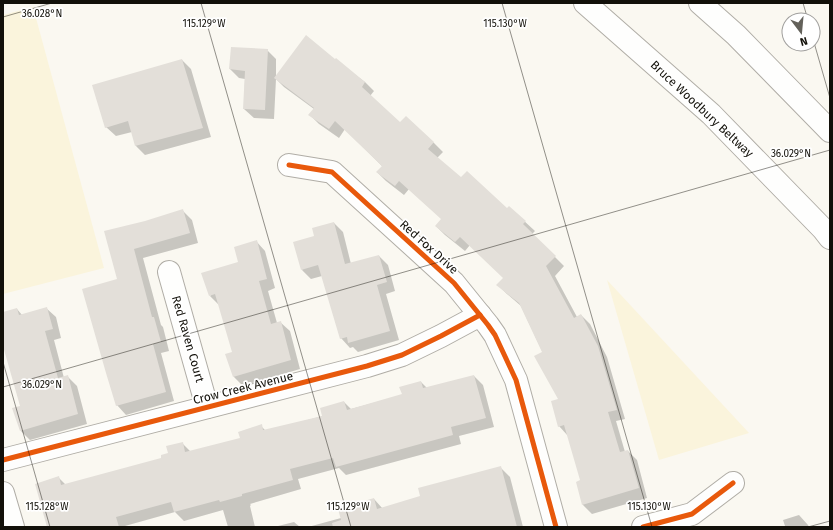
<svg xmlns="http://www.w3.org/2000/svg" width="833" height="530" font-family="'Fira Sans',sans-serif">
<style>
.sand{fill:#faf4dc}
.shadow{fill:#0003}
.building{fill:#e3dfd9}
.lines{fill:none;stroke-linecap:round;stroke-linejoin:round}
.minor-casing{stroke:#b0ada6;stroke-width:24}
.motorway-casing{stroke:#b0ada6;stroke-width:24}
.minor{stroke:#fefefd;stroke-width:22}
.motorway{stroke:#fefefd;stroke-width:22}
.cycleway-casing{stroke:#fff;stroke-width:8}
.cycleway{stroke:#e8590c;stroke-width:5}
.ticks{fill:none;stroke:#121009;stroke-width:1;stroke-opacity:0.45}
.labels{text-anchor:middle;stroke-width:3.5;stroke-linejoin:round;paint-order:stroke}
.street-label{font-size:12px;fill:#121009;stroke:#fff}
.ticks-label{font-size:10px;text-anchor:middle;fill:#121009;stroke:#fff;stroke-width:3.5;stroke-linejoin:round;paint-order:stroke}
</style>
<rect width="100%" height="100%" fill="#faf8f1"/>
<g class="sand">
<polygon points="33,7 104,268 3,294 3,15"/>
<polygon points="607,280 749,433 659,460"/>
</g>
<g class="shadow">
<polygon points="267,50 276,59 276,77 335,60 365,82 374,91 370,96 400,123 406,117 434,143 443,152 437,158 461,179 507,209 509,207 535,231 532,234 564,266 555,276 577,317 581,315 590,324 607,357 625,419 616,421 625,452 628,451 637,460 647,498 592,514 583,505 577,482 582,481 568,436 559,426 560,399 543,353 521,306 507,294 498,285 504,278 470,245 465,251 445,235 436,226 442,219 409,189 404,195 386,181 377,172 383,167 345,129 339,138 319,124 310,115 314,109 284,87 276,79 274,119 254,118 244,109 245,79 239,78 230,69"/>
<polygon points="182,60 191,69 211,137 145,155 136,146 132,132 116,136 106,127"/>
<polygon points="183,211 192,220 198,243 143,258 161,325 163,327 169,351 161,353 174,401 126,415 117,405 118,280 145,222"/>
<polygon points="334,223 343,232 351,264 379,256 388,265 395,291 386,294 399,340 358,352 353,347 350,348 341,338 322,276 311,279 302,270 315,237"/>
<polygon points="256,241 265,251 275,288 268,291 277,323 280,322 290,331 300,369 243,386 234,377 234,352 219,305 210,296 240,262"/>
<polygon points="46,308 56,317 61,338 54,340 64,378 68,377 77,386 87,424 30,440 21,431 14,409 21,407 3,342 3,313 17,309 22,315"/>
<polygon points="474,376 483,385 494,427 459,436 461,444 346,475 339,468 298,479 301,489 250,504 251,505 250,506 255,527 228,527 223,510 184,521 175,512 125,526 125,527 48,527 59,478 66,485 162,459 182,443 191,452 241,439 261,426 266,431 323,416 344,402 351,409 403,395 421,382 427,388"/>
<polygon points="500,467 510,477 523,527 308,527 341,518 374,499 383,509 421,497"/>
<polygon points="799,515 808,525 809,527 781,527 785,526 783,520"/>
<polygon points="294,522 300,527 274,527"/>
</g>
<g class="building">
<polygon points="306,35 335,59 336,58 365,82 362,87 400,122 406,116 434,142 428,149 461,177 467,171 507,208 509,206 526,221 523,224 556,256 546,266 574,318 581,314 598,346 617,410 608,412 620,452 628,450 639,488 582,505 576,482 580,480 564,425 558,427 551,401 558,399 534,356 542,352 519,303 496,285 503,278 460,237 455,242 435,226 441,219 399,181 395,186 376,172 382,166 335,121 329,129 308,115 314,108 274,78"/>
<polygon points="231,47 268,49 265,110 243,109 245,71 229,69"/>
<polygon points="182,59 203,128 135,146 128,121 105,128 92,85"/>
<polygon points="183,209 190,233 134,249 152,317 154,317 161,342 153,344 166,392 116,406 106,373 82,289 117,279 104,231 145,221"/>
<polygon points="334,222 345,264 379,255 387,282 377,285 390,331 348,343 347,337 340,339 318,265 301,270 293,242 314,236 312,228"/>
<polygon points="257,240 267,279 259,281 271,324 281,321 291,360 233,377 225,354 232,352 215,294 209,296 201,273 238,262 234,247"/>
<polygon points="47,307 53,329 45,331 58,378 68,375 78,414 20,431 12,408 20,406 3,346 3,312 17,308 19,315"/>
<polygon points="474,375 486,418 451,427 453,435 336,467 333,458 290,469 293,480 242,494 242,496 220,502 219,500 174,512 171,502 116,517 119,527 47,527 35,484 59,476 61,485 161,458 161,455 168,453 166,446 183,442 185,452 240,438 238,432 262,424 263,430 322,416 320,408 344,401 347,410 402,394 399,387 421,381 423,388"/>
<polygon points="501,466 517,527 333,527 332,523 341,520 338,509 374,498 377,509 420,496 418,488"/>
</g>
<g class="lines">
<defs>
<g id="minor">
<polyline points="289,165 332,172 454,283 488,325 495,335 516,380 556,527"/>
<polyline points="169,272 207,407"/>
<polyline points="3,460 367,366 402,355 441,336 480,315"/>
<polyline points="3,493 13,527"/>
<polyline points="643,527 692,514 733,483"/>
</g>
<g id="motorway">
<polyline points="585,3 711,114 823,229 830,238"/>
<polyline points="700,3 736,35 830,131"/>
</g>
</defs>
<use href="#minor" class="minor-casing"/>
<use href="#motorway" class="motorway-casing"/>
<use href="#minor" class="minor"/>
<use href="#motorway" class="motorway"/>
<defs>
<g id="cycleway">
<polyline points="289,165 332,172 454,283 488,325 495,335 516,380 556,527"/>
<polyline points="3,460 367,366 402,355 441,336 480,315"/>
<polyline points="643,527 692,514 733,483"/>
</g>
</defs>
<use href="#cycleway" class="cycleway-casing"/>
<use href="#cycleway" class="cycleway"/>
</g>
<path class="ticks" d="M 201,3 L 351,527M 502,3 L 652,527M 803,3 L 808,20M 3,17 L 52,3M 813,39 L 830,98M 3,362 L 50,527M 3,387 L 830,150M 808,527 L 830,521"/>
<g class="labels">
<g class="street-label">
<text transform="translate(702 109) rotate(43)" y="4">Bruce Woodbury Beltway</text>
<text transform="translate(429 247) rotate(42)" y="4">Red Fox Drive</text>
<text transform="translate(188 339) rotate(74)" y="4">Red Raven Court</text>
<text transform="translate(243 388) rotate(-14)" y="4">Crow Creek Avenue</text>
</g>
</g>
<g class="ticks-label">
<text x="42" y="17">36.028°N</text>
<text x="204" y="27">115.129°W</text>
<text x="505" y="27">115.130°W</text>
<text x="791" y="157">36.029°N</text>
<text x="42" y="388">36.029°N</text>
<text x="47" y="510">115.128°W</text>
<text x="348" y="510">115.129°W</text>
<text x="649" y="510">115.130°W</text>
</g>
<rect width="833" height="530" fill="none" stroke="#121009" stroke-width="8"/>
<g transform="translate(801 32) rotate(164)"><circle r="19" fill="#ffffff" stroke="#a09f9d"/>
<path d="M0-3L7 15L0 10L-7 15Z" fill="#63615a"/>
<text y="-6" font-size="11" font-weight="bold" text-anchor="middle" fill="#121009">N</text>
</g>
</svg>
